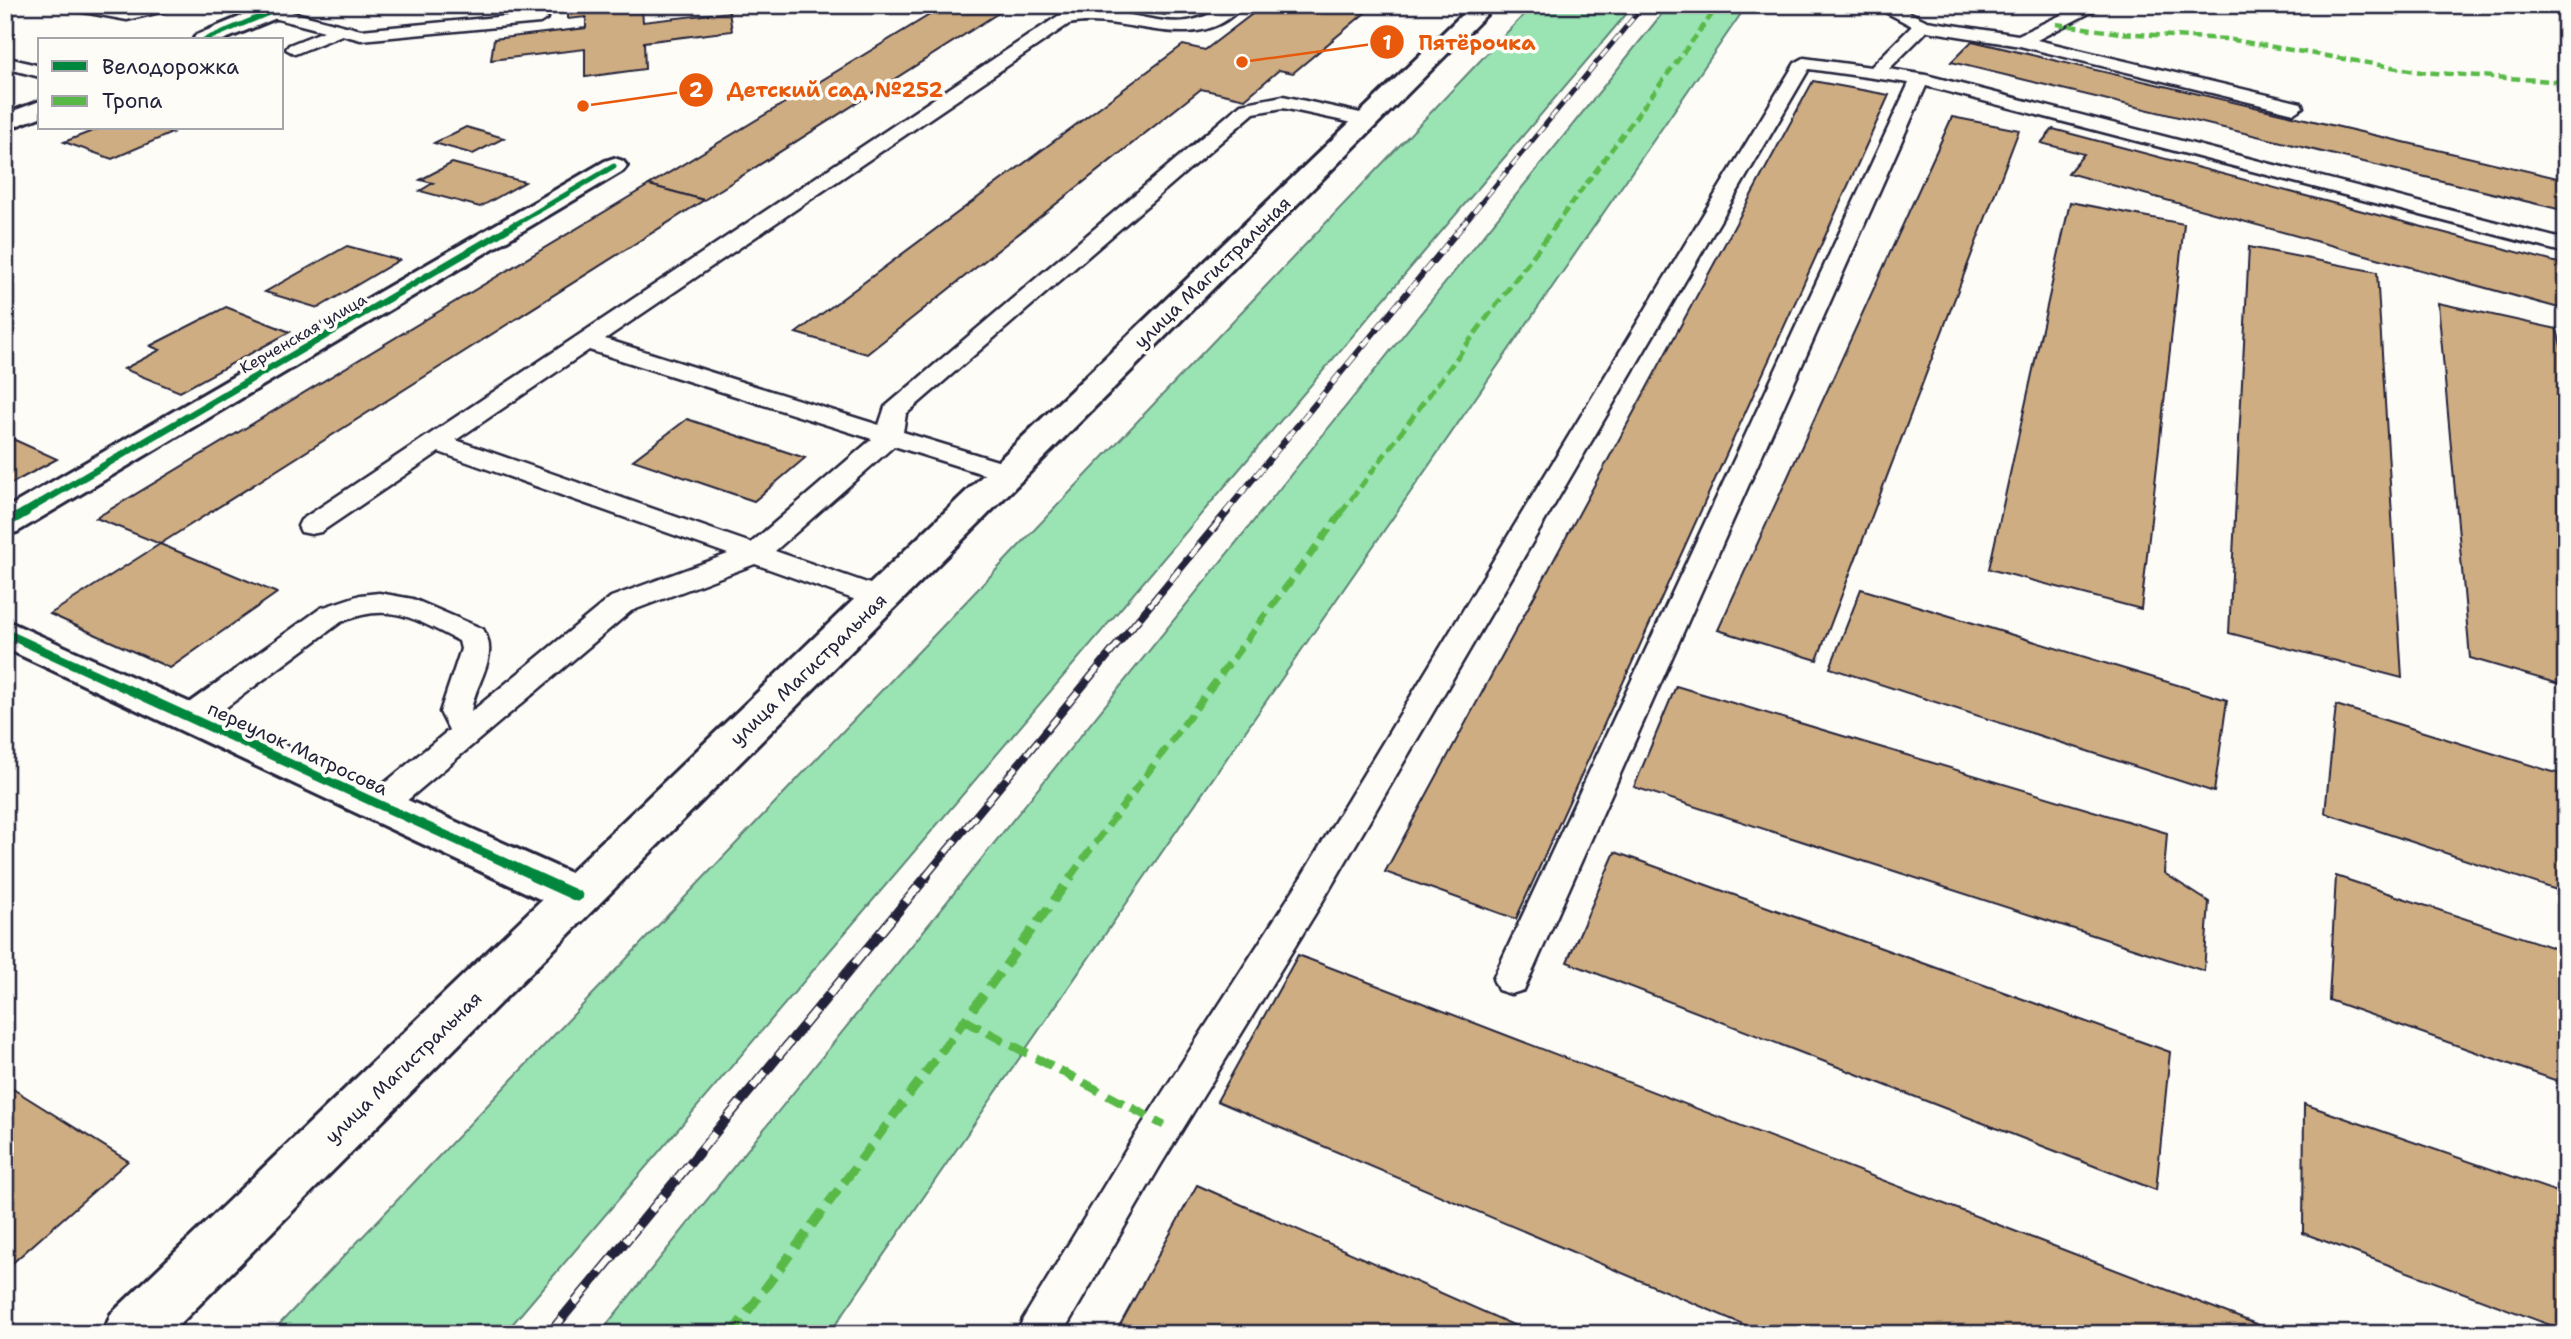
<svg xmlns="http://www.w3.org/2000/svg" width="2571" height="1339" font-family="'Shantell Sans',sans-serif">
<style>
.green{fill:#9ae3b3;stroke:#5e8277;stroke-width:2}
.building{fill:#cfad82;stroke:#22223b;stroke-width:2}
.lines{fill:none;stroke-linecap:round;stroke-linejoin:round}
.service-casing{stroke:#22223b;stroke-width:5}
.minor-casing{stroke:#22223b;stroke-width:6}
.secondary-casing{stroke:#22223b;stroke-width:6}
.service{fill:#fdfcf7;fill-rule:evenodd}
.minor{fill:#fdfcf7;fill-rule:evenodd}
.secondary{fill:#fdfcf7;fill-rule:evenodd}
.rail-far3-casing{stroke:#22223b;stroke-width:5}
.rail-far2-casing{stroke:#22223b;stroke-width:6}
.rail-far1-casing{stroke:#22223b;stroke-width:8}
.rail-casing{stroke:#22223b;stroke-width:10}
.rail-far3{stroke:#fdfcf7;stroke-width:3.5;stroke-dasharray:10;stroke-linecap:butt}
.rail-far2{stroke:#fdfcf7;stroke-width:4.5;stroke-dasharray:12;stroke-linecap:butt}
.rail-far1{stroke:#fdfcf7;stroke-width:5;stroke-dasharray:16;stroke-linecap:butt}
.rail{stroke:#fdfcf7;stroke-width:7;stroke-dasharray:20;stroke-linecap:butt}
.quiet-far3{stroke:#58b947;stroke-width:4.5;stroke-dasharray:9 4.5;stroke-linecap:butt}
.quiet-far2{stroke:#58b947;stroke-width:5;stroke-dasharray:11 5;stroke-linecap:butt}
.quiet-far1{stroke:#58b947;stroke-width:7;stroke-dasharray:14 7;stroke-linecap:butt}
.quiet{stroke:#58b947;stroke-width:9;stroke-dasharray:18 9;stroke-linecap:butt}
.cycleway-far3-casing{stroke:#fdfcf7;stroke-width:8}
.cycleway-far2-casing{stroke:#fdfcf7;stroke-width:10}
.cycleway-far1-casing{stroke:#fdfcf7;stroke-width:13}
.cycleway-casing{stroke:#fdfcf7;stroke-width:16}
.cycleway-far3{stroke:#00873e;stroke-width:5}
.cycleway-far2{stroke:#00873e;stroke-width:7}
.cycleway-far1{stroke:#00873e;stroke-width:9}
.cycleway{stroke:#00873e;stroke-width:11}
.labels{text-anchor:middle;stroke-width:7;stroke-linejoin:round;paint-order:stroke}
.far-street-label{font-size:16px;fill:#22223b;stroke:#fdfcf7}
.street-label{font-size:19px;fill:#22223b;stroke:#fdfcf7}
.leader{fill:none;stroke:#e8590c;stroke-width:2.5}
.callout-dot{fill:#e8590c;stroke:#fdfcf7;stroke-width:2.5}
.mark-label{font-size:21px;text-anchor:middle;font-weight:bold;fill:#fff}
.callout-label{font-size:21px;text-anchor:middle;font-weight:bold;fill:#e8590c;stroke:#fdfcf7;stroke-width:7;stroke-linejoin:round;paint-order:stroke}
</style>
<rect width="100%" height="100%" fill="#fdfcf7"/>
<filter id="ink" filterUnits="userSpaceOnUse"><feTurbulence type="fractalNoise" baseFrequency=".0143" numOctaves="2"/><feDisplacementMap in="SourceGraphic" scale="14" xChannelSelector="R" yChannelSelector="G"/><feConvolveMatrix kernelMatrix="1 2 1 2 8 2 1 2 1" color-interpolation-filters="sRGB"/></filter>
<g filter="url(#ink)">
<g class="green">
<polygon points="1533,5 1634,5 504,1334 270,1334"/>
<polygon points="1669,5 1747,5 829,1334 599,1334"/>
</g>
<g class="building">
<polygon points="658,5 658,8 642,10 643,22 729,12 732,31 644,42 645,69 585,77 585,49 491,60 494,39 586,28 586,17 568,19 568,6"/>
<polygon points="946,5 1011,5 704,200 649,185"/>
<polygon points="1112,5 1177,5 1165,15"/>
<polygon points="1264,5 1332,5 1366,12 1293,73 1279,70 1245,99 1201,89 867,354 796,333 1183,45 1205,50"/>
<polygon points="1972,41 2566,180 2566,211 1951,62"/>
<polygon points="1813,81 1889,95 1516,919 1385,872"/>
<polygon points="1952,117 2019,130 1817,660 1718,630"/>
<polygon points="466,127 504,138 473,154 434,143"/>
<polygon points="100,128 155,128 172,133 112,159 64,142"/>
<polygon points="2053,129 2566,265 2566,310 2068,173 2084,154 2041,143"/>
<polygon points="452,163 525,182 480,207 420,191 433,183 420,180"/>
<polygon points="649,185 704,200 160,544 96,518"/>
<polygon points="2070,202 2184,224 2141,609 1989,569"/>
<polygon points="347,246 399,260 318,308 265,292"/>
<polygon points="2249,247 2377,272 2402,678 2229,633"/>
<polygon points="2438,303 2557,329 2566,367 2566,686 2470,658"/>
<polygon points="226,307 290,332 180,392 124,369 160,350 150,346"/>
<polygon points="687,419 805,458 754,501 633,460"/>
<polygon points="6,436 57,459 5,487"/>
<polygon points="160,544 277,593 170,668 50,614"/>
<polygon points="1861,589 2227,700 2214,792 1830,668"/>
<polygon points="1676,686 2167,833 2164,873 2209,902 2204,971 1634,787"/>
<polygon points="2336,705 2566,776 2566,893 2325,813"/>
<polygon points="1615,852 2170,1052 2156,1190 1567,962"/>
<polygon points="2336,876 2566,952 2566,1084 2329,1000"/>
<polygon points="1298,955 2282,1334 1766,1334 1217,1101"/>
<polygon points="5,1084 128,1161 8,1267 5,1265"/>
<polygon points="2304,1104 2566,1195 2566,1331 2303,1233"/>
<polygon points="1197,1185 1534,1334 1115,1334"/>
</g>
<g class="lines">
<defs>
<g id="service">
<polygon points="64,5 101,5 127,10 145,5 174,5 172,9 127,20 72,10"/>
<path d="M 1224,5 L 1243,5 C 1198,60 1126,12 1069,24 L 605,339 L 879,425 L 885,407 L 1241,104 L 1283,96 L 1374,116 L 1376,120 L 1367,126 L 1283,108 L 1254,113 L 906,414 L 903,432 L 1017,467 L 1021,473 L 1017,479 L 1008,481 L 999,479 L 894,446 L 775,551 L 890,591 L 894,598 L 890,605 L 880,607 L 870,605 L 755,564 L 631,611 L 391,814 L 380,817 L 369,814 L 364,805 L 369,796 L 449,730 L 440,712 L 461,649 L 459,641 C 415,619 390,601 341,622 L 201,726 L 190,729 L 179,726 L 175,718 L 179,710 L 321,608 L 360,595 L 379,593 L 413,599 L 483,629 C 501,657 474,683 471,712 L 611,597 L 728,554 L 439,452 L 321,532 L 311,534 L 301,532 L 298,526 L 301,520 L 1058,16 C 1073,13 1087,10 1102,11 C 1148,14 1182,37 1224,5 ZM 589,350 L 872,439 L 751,543 L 456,440 Z"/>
<polygon points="1872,5 1894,5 1927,21 2018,35 2083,5 2105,5 2037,40 2301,103 2303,107 2294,113 2020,46 1927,31 1889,69 1926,75 2566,240 2566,253 1926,86 1529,979 1524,990 1511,994 1498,990 1493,979 1909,83 1809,69 1318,909 1160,1166 1062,1334 1017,1334 1023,1319 1132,1140 1294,889 1795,63 1804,58 1871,67 1912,26"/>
<polygon points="272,7 361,30 540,13 548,18 540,23 361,40 342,35 295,54 286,49 289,45 324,31 266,16 264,12"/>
<polygon points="5,57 40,66 40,77 5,68"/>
</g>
<g id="minor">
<polygon points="269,5 299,5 296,10 223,40 193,40 196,35"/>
<polygon points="40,101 40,117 5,130 5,114"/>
<polygon points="614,158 623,161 627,166 623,171 17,532 5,535 5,509 605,161"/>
<polygon points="5,620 593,883 599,896 593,909 577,914 561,909 5,648"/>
</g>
<polygon id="secondary" points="1472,5 1496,5 170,1334 103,1334 111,1314"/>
</defs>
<use href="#service" class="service-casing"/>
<use href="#minor" class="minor-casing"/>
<use href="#secondary" class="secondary-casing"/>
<use href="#service" class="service"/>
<use href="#minor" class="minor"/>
<use href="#secondary" class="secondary"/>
<defs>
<polyline id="rail-far3" points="1461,227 1644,5"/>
<polyline id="rail-far2" points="1225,513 1463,225"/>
<polyline id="rail-far1" points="925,877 1227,512"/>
<polyline id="rail" points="549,1334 927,876"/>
</defs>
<use href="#rail-far3" class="rail-far3-casing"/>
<use href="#rail-far2" class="rail-far2-casing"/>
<use href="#rail-far1" class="rail-far1-casing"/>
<use href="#rail" class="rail-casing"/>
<use href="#rail-far3" class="rail-far3"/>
<use href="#rail-far2" class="rail-far2"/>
<use href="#rail-far1" class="rail-far1"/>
<use href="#rail" class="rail"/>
<g class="quiet-far3">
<polyline points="2056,24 2120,33 2227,39 2421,72 2566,82"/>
<polyline points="1554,227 1719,5"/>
</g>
<polyline class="quiet-far2" points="1341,513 1556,225"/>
<polyline class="quiet-far1" points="1070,877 1342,512"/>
<g class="quiet">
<polyline points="964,1020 1164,1125"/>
<polyline points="731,1334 1072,876"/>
</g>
<defs>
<g id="cycleway-far3">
<polyline points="204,40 288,5"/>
<polyline points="511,227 614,166"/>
</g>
<polyline id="cycleway-far2" points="23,513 514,225"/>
<g id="cycleway-far1">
<polyline points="5,524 26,512"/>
<polyline points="5,633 537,877"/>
</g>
<polyline id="cycleway" points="533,876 577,896"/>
</defs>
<use href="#cycleway-far3" class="cycleway-far3-casing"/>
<use href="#cycleway-far2" class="cycleway-far2-casing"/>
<use href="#cycleway-far1" class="cycleway-far1-casing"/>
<use href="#cycleway" class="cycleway-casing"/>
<use href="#cycleway-far3" class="cycleway-far3"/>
<use href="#cycleway-far2" class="cycleway-far2"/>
<use href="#cycleway-far1" class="cycleway-far1"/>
<use href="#cycleway" class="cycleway"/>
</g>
</g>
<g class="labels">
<g class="far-street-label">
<text transform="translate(303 333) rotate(-30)" y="6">Керченская улица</text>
</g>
<g class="street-label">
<text transform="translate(1212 272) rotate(-44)" y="7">улица Магистральная</text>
<text transform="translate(808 669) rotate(-44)" y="7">улица Магистральная</text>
<text transform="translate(298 748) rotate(25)" y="7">переулок Матросова</text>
<text transform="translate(403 1067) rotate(-44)" y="7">улица Магистральная</text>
</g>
</g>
<path class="leader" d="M1242 62L1387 42M583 106L696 90"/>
<g class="callout-dot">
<circle cx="1242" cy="62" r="7"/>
<circle cx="583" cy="106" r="7"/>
<circle cx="1387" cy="42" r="18"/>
<circle cx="696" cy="90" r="18"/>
</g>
<g class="mark-label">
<text x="1387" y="50">1</text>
<text x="696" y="97">2</text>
</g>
<g class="callout-label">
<text x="1477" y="50">Пятёрочка</text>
<text x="835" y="97">Детский сад №252</text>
</g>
<rect width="2571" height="1339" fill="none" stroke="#fdfcf7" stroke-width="28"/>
<rect x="14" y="14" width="2543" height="1311" fill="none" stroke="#22223b" stroke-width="2.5" filter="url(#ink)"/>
<rect x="38" y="38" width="245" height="91" fill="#fdfcf7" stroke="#a5a5ac" stroke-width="2"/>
<rect x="52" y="61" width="35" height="10" fill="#00873e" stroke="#a5a5ac" stroke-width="2"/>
<text x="102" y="74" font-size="21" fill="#22223b">Велодорожка</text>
<rect x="52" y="96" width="35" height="10" fill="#58b947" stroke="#a5a5ac" stroke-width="2"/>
<text x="102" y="108" font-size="21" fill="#22223b">Тропа</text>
</svg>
